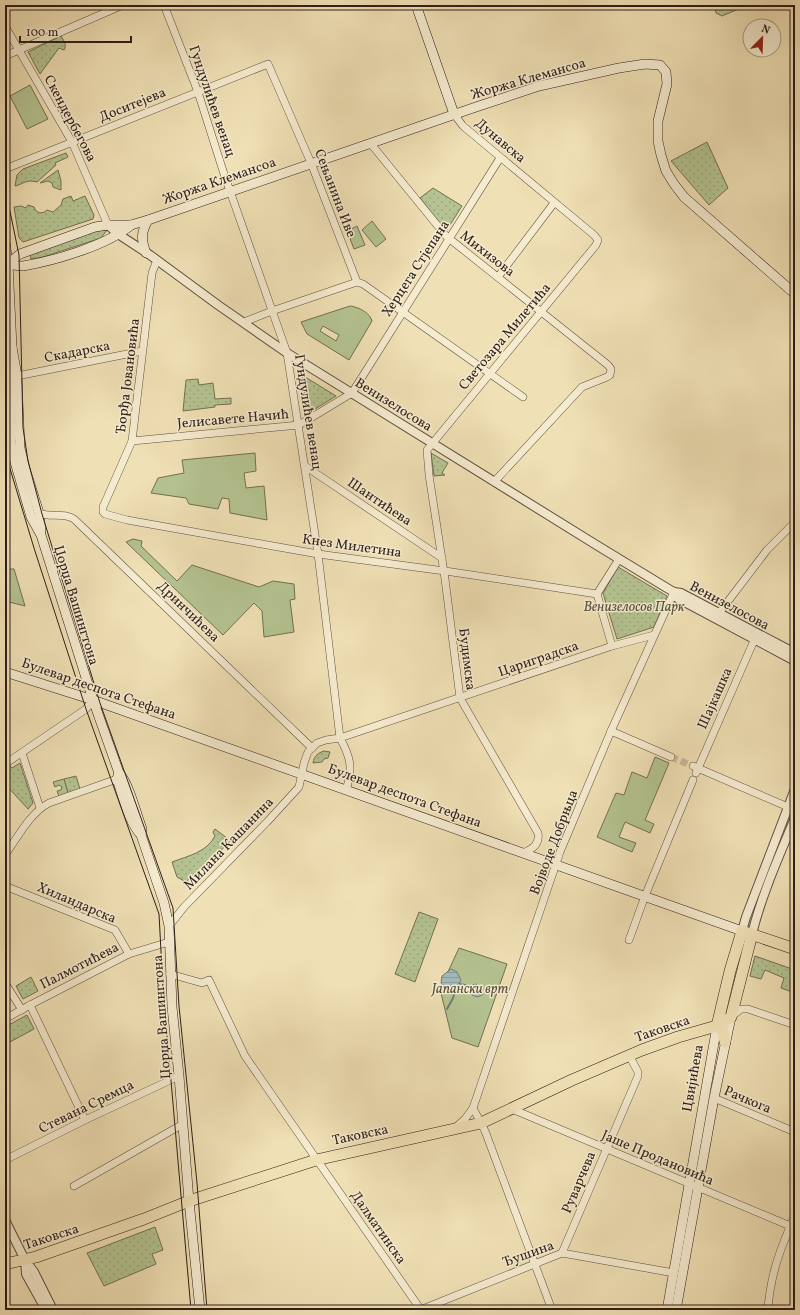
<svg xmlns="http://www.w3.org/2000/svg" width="800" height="1315" font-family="Vollkorn,serif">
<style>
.grass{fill:url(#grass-dots);stroke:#717054}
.garden{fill:#b4c391;stroke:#717054;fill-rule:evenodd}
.water{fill:url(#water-rules);stroke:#727c79}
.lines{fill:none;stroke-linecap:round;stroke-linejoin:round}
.stream{stroke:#727c79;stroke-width:2}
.minor-tunnel{stroke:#c9b996;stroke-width:7;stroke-dasharray:7 3.5;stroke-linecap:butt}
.minor-casing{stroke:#5e4e3f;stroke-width:8}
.tertiary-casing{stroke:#5e4e3f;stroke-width:10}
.secondary-casing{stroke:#2e1e18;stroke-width:10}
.primary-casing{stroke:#2e1e18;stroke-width:12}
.minor{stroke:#f5ebcf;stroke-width:7}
.tertiary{stroke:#f5ebcf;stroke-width:8}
.secondary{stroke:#f5ebcf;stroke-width:9}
.primary{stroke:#f0e0b5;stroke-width:11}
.tram{stroke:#2e1e18;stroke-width:1}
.labels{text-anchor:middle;stroke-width:3;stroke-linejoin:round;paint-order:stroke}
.street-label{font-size:14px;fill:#2e1e18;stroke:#f5ebcf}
.park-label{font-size:14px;font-style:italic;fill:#56503c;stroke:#f5ebcf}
</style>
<defs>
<pattern id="grass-dots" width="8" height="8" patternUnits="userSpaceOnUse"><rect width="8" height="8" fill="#b4c391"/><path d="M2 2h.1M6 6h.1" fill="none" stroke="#9ba77c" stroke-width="1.8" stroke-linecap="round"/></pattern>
<pattern id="water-rules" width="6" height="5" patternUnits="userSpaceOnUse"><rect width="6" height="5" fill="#a0bab9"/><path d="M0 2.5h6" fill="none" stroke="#8a9f9e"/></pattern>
</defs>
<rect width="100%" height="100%" fill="#f0e0b5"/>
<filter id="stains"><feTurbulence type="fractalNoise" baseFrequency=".005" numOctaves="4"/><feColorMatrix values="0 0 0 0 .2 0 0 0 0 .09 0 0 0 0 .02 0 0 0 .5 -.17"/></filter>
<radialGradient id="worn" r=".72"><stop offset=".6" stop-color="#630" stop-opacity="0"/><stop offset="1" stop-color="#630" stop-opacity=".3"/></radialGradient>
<g class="grass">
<polygon points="715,5 748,5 722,16 716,13"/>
<path d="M 61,36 C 64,41 67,45 64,50 L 59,48 L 40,74 L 28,52 Z"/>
<polygon points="707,142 728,188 709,205 671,161"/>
<path d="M 66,153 L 68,157 L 55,163 L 56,165 L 37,182 C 25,179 24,184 15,186 L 17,175 L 23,169 Z"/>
<polygon points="58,170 61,181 61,190 53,187 52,183 48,181 40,183"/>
<polygon points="433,188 462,206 446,231 420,198"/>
<path d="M 71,196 L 73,201 L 85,196 L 94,215 L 93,219 L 23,242 L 19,238 L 14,207 L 21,206 L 26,208 L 28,205 L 34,207 C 36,213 42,215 47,210 L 53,212 L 61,205 L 63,199 Z"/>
<polygon points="107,230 101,238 43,257 31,259 30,255 94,231"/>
<polygon points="302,375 336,396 307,414"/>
<polygon points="198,379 199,385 213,383 215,399 231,398 231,404 215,405 215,407 183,411 186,380"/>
<polygon points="431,453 448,463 442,473 445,475 434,476"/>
<polygon points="618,567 667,596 654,627 617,639 603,593"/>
<path d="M 324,751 L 330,752 L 328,758 L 324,759 L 322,762 L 313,763 C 314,756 318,753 324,751 Z"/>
<polygon points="20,763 33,803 28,809 5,784 5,768 9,765 12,768"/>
<polygon points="76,776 80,789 68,793 64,779"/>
<path d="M 215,829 L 231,841 L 186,882 L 177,877 L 172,862 C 188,856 207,852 215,836 L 213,832 Z"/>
<polygon points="419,912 438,919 415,982 395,974"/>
<polygon points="755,956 795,970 795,993 781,988 784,978 765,970 761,979 750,976"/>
<polygon points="31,977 38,991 23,999 16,986"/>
<polygon points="27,1015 34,1029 8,1043 5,1038 5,1027"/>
<polygon points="155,1227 163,1250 152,1254 156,1264 104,1286 87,1253"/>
</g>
<g class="garden">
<polygon points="30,85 48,119 27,129 10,96"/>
<polygon points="372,221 386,239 376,247 362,230"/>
<polygon points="357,226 365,245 354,249 347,231"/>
<path d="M 350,306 C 359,307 370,313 372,321 L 349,360 L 307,334 L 301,322 ZM 323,326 L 339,335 L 336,341 L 320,331 Z"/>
<polygon points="255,453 256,471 244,473 246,488 264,486 267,520 230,513 229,499 222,498 218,509 189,504 186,498 151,493 158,478 184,473 182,460"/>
<polygon points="133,539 142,541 141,546 177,581 192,565 259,587 273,581 294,584 295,599 290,600 294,632 264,637 262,611 254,603 223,635 126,542"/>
<polygon points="5,569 14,569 25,606 9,602 5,617 5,587 9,578 5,573"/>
<polygon points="655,757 669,763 645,820 654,824 650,833 625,822 619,837 636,843 632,852 597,837 616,793 624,795 632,772 647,778"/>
<polygon points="64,779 68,793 59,796 57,791 61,790 62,787 59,785 55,787 53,782"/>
<polygon points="459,948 507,964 478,1047 452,1038 440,989"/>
</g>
<g class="water">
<polygon points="451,969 457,972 461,980 459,984 461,988 457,993 453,990 448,990 441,983 442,976"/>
<polygon points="477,984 482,988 482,995 477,997 472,995 470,990 472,985"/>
</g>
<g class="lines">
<g class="stream">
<polyline points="459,984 465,985 471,988"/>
<polyline points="447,1009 453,998 455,992"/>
</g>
<polyline class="minor-tunnel" points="671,757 693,766"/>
<defs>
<g id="minor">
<path d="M 164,5 L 198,92 L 224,174 L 287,353 L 318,554 L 340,738 C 351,758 353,769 346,790"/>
<polyline points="5,26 72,142 108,225"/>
<polyline points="5,56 123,5"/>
<path d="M 454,114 L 463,126 L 594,235 L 598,240 L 596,245 L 427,450 L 429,475 L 445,579 L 460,698 L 538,833 C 540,845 532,849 523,853"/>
<polyline points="371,144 446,236 608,365 611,369 610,375 607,377 582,387 494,482"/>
<polyline points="5,169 268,64 311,163 357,282 363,284 523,397"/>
<polyline points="157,260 152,273 132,441 103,507 103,512 105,514 127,520 318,554 452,572 597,594"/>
<polyline points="498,277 554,203"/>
<polyline points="244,322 272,311 357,282"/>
<polyline points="17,376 142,351"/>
<polyline points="132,441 299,425 352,393 500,158"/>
<polyline points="305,466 442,558"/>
<path d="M 39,513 C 50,518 64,512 74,519 L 312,748"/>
<polyline points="716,617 767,550 795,522"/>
<polyline points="612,646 597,594 619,559"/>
<polyline points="611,731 671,757"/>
<polyline points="22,753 40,808"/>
<polyline points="5,764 86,709 93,700"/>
<polyline points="693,766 795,810"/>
<polyline points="696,773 756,636"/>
<path d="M 5,855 C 18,837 30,813 49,803 L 117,779"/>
<polyline points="5,886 115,930 129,954"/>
<polyline points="169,926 184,907 267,822 299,787 304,763 308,752 317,743 326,740 340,738 612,646 654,635"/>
<polyline points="629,940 645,896 693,780"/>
<polyline points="170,974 202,983 209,980 245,1056 421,1310"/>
<polyline points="5,983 22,1010"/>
<polyline points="30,1005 85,1120"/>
<polyline points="731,1017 741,1009 748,1009 795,1025"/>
<polyline points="5,1019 30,1005 129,954 169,942"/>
<polyline points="714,1098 795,1132"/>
<polyline points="473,1108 485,1131 552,1310"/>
<polyline points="512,1109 795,1228"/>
<polyline points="456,1127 465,1119 473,1108 560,852 611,731 674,592"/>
<polyline points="5,1160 85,1120 179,1076"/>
<polyline points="74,1186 183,1124"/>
<polyline points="562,1253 638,1076 638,1072 629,1055"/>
<polyline points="420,1310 562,1253 674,1273"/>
<path d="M 768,1310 C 770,1275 781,1247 795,1215"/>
</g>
<g id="tertiary">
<polyline points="108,225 118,234 150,255 218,305 287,353 598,546 667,588 674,592 677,598 795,661"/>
<polyline points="674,592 681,593 795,653"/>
<polyline points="742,931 746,917 795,789"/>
<path d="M 752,934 C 762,894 779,856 795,818"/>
<polyline points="5,1220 25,1260 34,1272 53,1310"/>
<polyline points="25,1260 26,1274 46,1310"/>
</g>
<g id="secondary">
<polyline points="416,5 454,114"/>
<polyline points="5,241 8,264 12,347 17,376 20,448 25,468 39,513 41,531"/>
<path d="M 146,253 C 141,240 141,232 148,220"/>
<polyline points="8,264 20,254 95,227 108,225 131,225 148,220 473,108 539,86 619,68 645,64 660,65 666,72 667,84 658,121 658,141 661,155 666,171 674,184 684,197 795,294"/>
<path d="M 5,265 C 11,264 17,266 23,266 C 54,261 108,245 131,225"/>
<path d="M 12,347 L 9,374 L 11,443 L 15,462 L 31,517 L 41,535 L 93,700 L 119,773 C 128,781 137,816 142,829 L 141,834"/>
<polyline points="5,672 93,700 742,931"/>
<path d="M 119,773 L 117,779 C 123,796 129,822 141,835 L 164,903 L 169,926 L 172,1007 L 179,1076 L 189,1201 L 200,1310"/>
<polyline points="667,1310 717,1026"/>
<polyline points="676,1310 714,1098 731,1017"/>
</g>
<g id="primary">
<polyline points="717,1026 730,971 742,931 795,949"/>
<polyline points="717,1026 723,1031 725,1042"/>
<polyline points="5,1264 36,1257 144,1219 189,1201 316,1160 481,1123 572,1080 642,1050 678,1037 720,1025 731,1017 752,934"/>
</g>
</defs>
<use href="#minor" class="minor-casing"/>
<use href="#tertiary" class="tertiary-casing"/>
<use href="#secondary" class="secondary-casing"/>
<use href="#primary" class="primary-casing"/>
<use href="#minor" class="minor"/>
<use href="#tertiary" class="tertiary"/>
<use href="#secondary" class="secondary"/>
<use href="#primary" class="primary"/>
<g class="tram">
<polyline points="5,187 19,255 23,428 28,461 42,514 100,703 173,908 179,1006 197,1183 207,1310"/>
<polyline points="5,452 34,548 86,709 159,914 163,989 191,1310"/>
</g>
</g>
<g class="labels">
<g class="street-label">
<text transform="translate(528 78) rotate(-16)" y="5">Жоржа Клемансоа</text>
<text transform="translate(213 101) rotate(71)" y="5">Гундулићев венац</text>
<text transform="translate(132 104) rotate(-22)" y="5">Доситејева</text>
<text transform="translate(71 118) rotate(62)" y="5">Скендербегова</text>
<text transform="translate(501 140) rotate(40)" y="5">Дунавска</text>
<text transform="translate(219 180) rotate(-19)" y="5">Жоржа Клемансоа</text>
<text transform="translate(336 193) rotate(69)" y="5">Сењанина Иве</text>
<text transform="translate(488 253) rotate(38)" y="5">Михизова</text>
<text transform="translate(415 268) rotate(-57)" y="5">Херцега Стјепана</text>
<text transform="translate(504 336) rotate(-50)" y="5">Светозара Милетића</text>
<text transform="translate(77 351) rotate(-11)" y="5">Скадарска</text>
<text transform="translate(127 376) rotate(-83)" y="5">Ђорђа Јовановића</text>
<text transform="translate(394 404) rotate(32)" y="5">Венизелосова</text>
<text transform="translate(309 412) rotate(81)" y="5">Гундулићев венац</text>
<text transform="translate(233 418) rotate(-5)" y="5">Јелисавете Начић</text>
<text transform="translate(380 501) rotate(34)" y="5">Шантићева</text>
<text transform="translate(352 545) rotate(8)" y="5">Кнез Милетина</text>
<text transform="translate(77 605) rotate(73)" y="5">Џорџа Вашингтона</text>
<text transform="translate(730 605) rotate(28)" y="5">Венизелосова</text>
<text transform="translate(189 611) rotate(44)" y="5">Дринчићева</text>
<text transform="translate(538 658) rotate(-19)" y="5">Цариградска</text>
<text transform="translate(468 659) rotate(83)" y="5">Будимска</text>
<text transform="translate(99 688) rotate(19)" y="5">Булевар деспота Стефана</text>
<text transform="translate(714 698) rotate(-66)" y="5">Шајкашка</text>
<text transform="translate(405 795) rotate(20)" y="5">Булевар деспота Стефана</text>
<text transform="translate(553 842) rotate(-69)" y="5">Војводе Добрњца</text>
<text transform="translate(228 843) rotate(-46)" y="5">Милана Кашанина</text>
<text transform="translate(77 902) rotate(23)" y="5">Хиландарска</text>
<text transform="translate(79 965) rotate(-27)" y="5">Палмотићева</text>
<text transform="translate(161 1017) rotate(-94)" y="5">Џорџа Вашингтона</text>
<text transform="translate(662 1028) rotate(-19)" y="5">Таковска</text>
<text transform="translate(692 1078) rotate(-80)" y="5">Цвијићева</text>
<text transform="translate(748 1099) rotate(23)" y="5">Рачкога</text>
<text transform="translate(86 1106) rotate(-26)" y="5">Стевана Сремца</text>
<text transform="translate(360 1134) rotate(-12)" y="5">Таковска</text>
<text transform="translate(658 1157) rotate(23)" y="5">Јаше Продановића</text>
<text transform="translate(578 1182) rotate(-67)" y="5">Руварчева</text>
<text transform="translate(379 1227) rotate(55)" y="5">Далматинска</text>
<text transform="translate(51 1236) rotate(-18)" y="5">Таковска</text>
<text transform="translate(528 1253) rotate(-20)" y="5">Ђушина</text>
</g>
<g class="park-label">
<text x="634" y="611">Венизелосов Парк</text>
<text x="470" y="993">Јапански врт</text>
</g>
</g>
<rect width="800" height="1315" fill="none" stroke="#f0e0b5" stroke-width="20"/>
<rect x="6" y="6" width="788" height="1303" fill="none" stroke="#2e1e18" stroke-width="2"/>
<rect x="10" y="10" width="780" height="1295" fill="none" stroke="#2e1e18"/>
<g transform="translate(762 38) rotate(23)"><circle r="19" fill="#f5ebcf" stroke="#a59986"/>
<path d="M0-3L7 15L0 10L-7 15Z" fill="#8f2418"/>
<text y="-6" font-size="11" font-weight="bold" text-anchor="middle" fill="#2e1e18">N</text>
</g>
<path d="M20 36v6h111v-6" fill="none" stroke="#2e1e18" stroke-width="2"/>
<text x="26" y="36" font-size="12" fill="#2e1e18" stroke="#f5ebcf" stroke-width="3" paint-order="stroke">100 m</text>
<rect width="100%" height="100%" filter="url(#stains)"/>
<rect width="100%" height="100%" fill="url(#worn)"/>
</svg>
